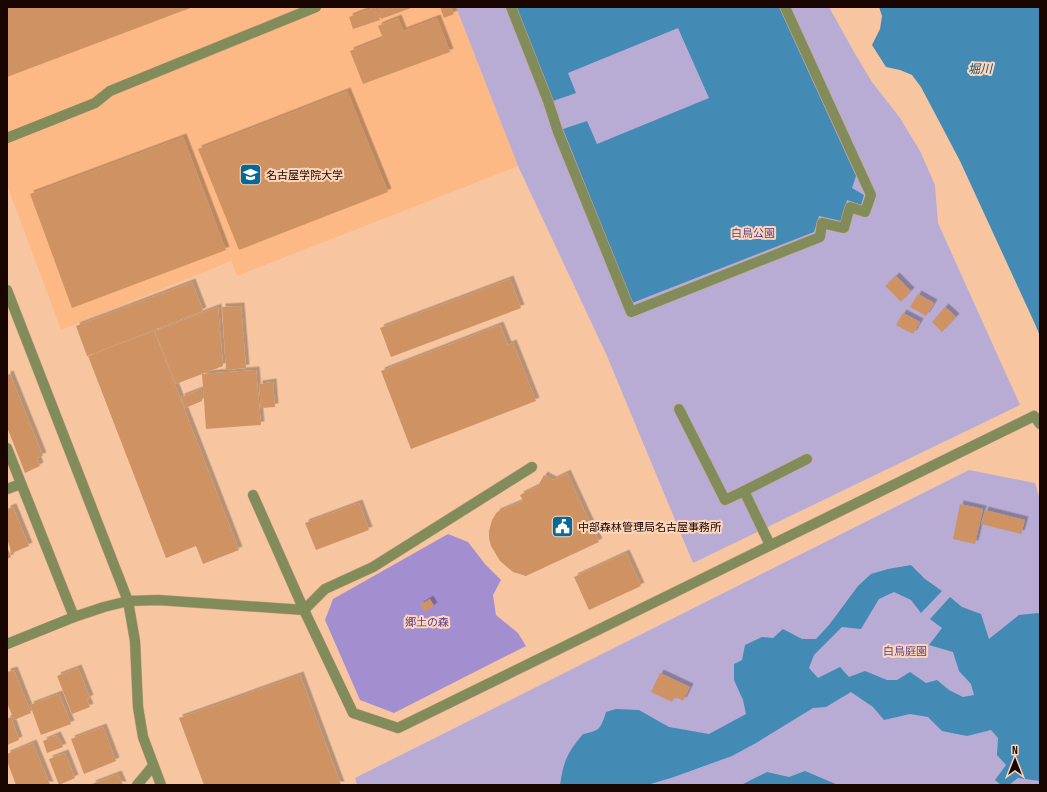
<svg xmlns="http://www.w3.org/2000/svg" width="1047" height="792" font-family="'Sofia Sans Condensed','Noto Sans JP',sans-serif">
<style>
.built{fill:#fcb985}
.green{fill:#b8acd5}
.forest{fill:#a38fd0}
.water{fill:#438ab5}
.building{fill:#cf9364;filter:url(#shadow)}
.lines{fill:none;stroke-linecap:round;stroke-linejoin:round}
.service-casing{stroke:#cfa384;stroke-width:11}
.pedestrian-casing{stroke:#cfa384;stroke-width:11}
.minor-casing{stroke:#cfa384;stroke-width:11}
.tertiary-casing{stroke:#cfa384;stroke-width:11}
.service{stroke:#828c5b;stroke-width:10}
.pedestrian{stroke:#828c5b;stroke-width:10}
.minor{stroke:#828c5b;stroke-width:10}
.tertiary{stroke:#828c5b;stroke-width:10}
.labels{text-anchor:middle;stroke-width:4;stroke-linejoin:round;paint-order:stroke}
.poi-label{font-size:11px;fill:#190500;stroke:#fcd6bb;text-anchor:start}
.park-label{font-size:11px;fill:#5b3e8d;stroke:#fcd6bb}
.water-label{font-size:12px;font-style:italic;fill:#194f6e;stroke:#fcd6bb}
</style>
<defs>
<filter id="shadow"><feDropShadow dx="3.5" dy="-3.5" stdDeviation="0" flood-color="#0004"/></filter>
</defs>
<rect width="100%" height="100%" fill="#f7c6a1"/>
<polygon class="built" points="7,7 456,7 518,166 237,276 231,261 61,330 7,185"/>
<g class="green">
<polygon points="456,7 829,7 854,52 872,82 900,118 920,151 935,185 938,223 1020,405 693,563 607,356 518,166"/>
<polygon points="969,470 1035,483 1040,500 1040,785 357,785 355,778"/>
</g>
<polygon class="forest" points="448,534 468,542 485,564 501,580 493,595 496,615 518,633 526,646 394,713 360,700 325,620 333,599"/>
<g class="water">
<polygon points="516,7 779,7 856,176 852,188 864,195 861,205 847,200 841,221 819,216 814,232 632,303 563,129 587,121 597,144 709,98 678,28 568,73 576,93 553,101"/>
<polygon points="879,7 1040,7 1040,336 1035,324 960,161 921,87 912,75 900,70 886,67 872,45 880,29 882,16"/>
<path d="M 911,565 L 925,579 L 942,591 L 921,613 L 911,600 L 894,592 L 879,599 L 861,629 L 842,627 L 814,655 L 809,668 L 818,678 L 840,667 L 849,677 L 865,671 L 887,680 L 897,680 L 910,672 L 926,683 L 937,680 L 949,690 L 963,697 L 974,695 L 971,684 L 959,671 L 953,652 L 929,645 L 942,628 L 930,619 L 950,597 L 962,607 L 981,614 L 989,639 L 1019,615 L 1038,613 L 1040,615 L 1040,781 L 1018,778 L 1009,785 L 1001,785 L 995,780 L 1006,765 L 997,755 L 998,738 L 991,730 L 967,736 L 942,731 L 928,717 L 910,714 L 884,720 L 873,707 L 851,692 L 826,707 L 813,708 L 756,743 L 732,756 L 671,778 L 647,785 L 560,785 C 564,760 567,753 583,734 C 600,731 601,728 606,712 L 616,709 L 639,710 L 669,727 L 709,734 L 746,714 L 743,700 L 734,680 L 734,664 L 742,660 L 745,645 L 762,637 L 773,638 L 783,629 L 802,639 L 816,639 L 829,625 L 858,586 L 871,574 L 888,569 Z"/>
<polygon points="805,771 838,785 741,785 767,772 789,777"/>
</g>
<g class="building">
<polygon points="7,7 193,7 7,77"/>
<polygon points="375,7 380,20 353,29 349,17"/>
<polygon points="377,7 414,7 381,19"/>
<polygon points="440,7 451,7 454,14 444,18"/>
<polygon points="398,18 403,31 437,18 450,52 363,84 350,51 383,38 378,26"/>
<polygon points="347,91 388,192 239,250 198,149"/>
<polygon points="183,137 226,250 72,308 30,194"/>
<polygon points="896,276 911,291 901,302 885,286"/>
<polygon points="510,279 521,308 391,357 380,328"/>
<polygon points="192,282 203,311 87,356 76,326"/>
<polygon points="918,294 934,303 926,316 910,307"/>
<polygon points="241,306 246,368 226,370 222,307"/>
<polygon points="218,307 223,366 176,384 155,331"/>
<polygon points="945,307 956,317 942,332 932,322"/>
<polygon points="903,313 920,322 913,334 896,325"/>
<polygon points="500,325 508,345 513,343 536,401 411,449 381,371"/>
<polygon points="154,331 239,550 203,564 196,546 166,558 88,356"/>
<polygon points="256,370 261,425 206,429 202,374"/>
<polygon points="10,374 43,456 37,458 40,466 25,473 7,427 7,375"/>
<polygon points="273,382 275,407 261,408 259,384"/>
<polygon points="202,389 202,401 185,408 181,397"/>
<polygon points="567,473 599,542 526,576 513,572 500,561 491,546 489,538 489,531 492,520 497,512 523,501 520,495 538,486 544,475 553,480"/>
<polygon points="359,503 369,530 316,550 305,523"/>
<polygon points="960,504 983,509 975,544 953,539"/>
<polygon points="13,507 29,546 12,553 7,539 7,509"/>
<polygon points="985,510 1025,520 1021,534 981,524"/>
<polygon points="7,547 11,557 7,559"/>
<polygon points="626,553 641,586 589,610 574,577"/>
<polygon points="430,599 434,606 425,612 420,605"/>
<polygon points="78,668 90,698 87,700 90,707 72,714 57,676"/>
<polygon points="14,670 31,713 14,720 7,703 7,672"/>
<polygon points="660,673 690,687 683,701 675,697 672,702 651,692"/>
<polygon points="300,675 341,785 204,785 179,718"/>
<polygon points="59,694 71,724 41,735 30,705"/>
<polygon points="11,717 19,740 7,745 7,719"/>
<polygon points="103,727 116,761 84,774 71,739"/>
<polygon points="57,735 63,747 47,753 43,741"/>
<polygon points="33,743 50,785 16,785 7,761 7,754"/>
<polygon points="65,753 75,778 59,785 49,759"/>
<polygon points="118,774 123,785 92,785 92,784"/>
</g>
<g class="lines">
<defs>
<g id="service">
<polyline points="7,138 95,103 110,91 316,7"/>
<polyline points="679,409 725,500 744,491"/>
<polyline points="7,489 21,484"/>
<polyline points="253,495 304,610 325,589 373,567 532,467"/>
<polyline points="770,545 744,491 807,459"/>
<polyline points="137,785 153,766"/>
</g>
<polyline id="pedestrian" points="511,7 548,101 558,132 631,312 820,237 822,223 844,228 850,207 865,212 871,195 785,7"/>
<g id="minor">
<polyline points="7,448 74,617"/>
<polyline points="7,644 74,617 104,607 128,601 158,600 304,610 353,713 398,728 1034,416 1040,424"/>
</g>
<polyline id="tertiary" points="7,290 128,601 135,641 138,707 143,737 161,785"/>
</defs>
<use href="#service" class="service-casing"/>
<use href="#pedestrian" class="pedestrian-casing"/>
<use href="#minor" class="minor-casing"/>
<use href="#tertiary" class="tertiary-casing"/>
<use href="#service" class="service"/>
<use href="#pedestrian" class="pedestrian"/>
<use href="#minor" class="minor"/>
<use href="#tertiary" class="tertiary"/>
</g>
<defs>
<symbol id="university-square" viewBox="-11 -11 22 22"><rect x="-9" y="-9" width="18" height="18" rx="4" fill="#066998" stroke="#fcd6bb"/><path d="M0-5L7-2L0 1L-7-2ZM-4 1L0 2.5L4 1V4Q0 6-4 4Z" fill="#fff"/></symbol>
<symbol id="civic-square" viewBox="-11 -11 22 22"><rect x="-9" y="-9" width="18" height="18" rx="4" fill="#066998" stroke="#fcd6bb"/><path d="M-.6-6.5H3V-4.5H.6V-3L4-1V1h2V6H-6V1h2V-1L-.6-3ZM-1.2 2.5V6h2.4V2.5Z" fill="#fff"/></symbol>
</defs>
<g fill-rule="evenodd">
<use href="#university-square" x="238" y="162" width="25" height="25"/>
<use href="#civic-square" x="550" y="514" width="25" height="25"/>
</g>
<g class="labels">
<g class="poi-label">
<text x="266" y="179">名古屋学院大学</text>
<text x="578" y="531">中部森林管理局名古屋事務所</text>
</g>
<g class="park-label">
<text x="753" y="237">白鳥公園</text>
<text x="427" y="626">郷土の森</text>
<text x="905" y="655">白鳥庭園</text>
</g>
<g class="water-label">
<text x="980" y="73">堀川</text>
</g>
</g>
<rect width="1047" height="792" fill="none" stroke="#190500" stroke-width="16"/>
<g transform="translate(1015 760)" stroke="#fcd6bb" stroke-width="3" paint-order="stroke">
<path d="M0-3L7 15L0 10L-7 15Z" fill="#190500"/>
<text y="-6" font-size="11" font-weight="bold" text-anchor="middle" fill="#190500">N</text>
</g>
</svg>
